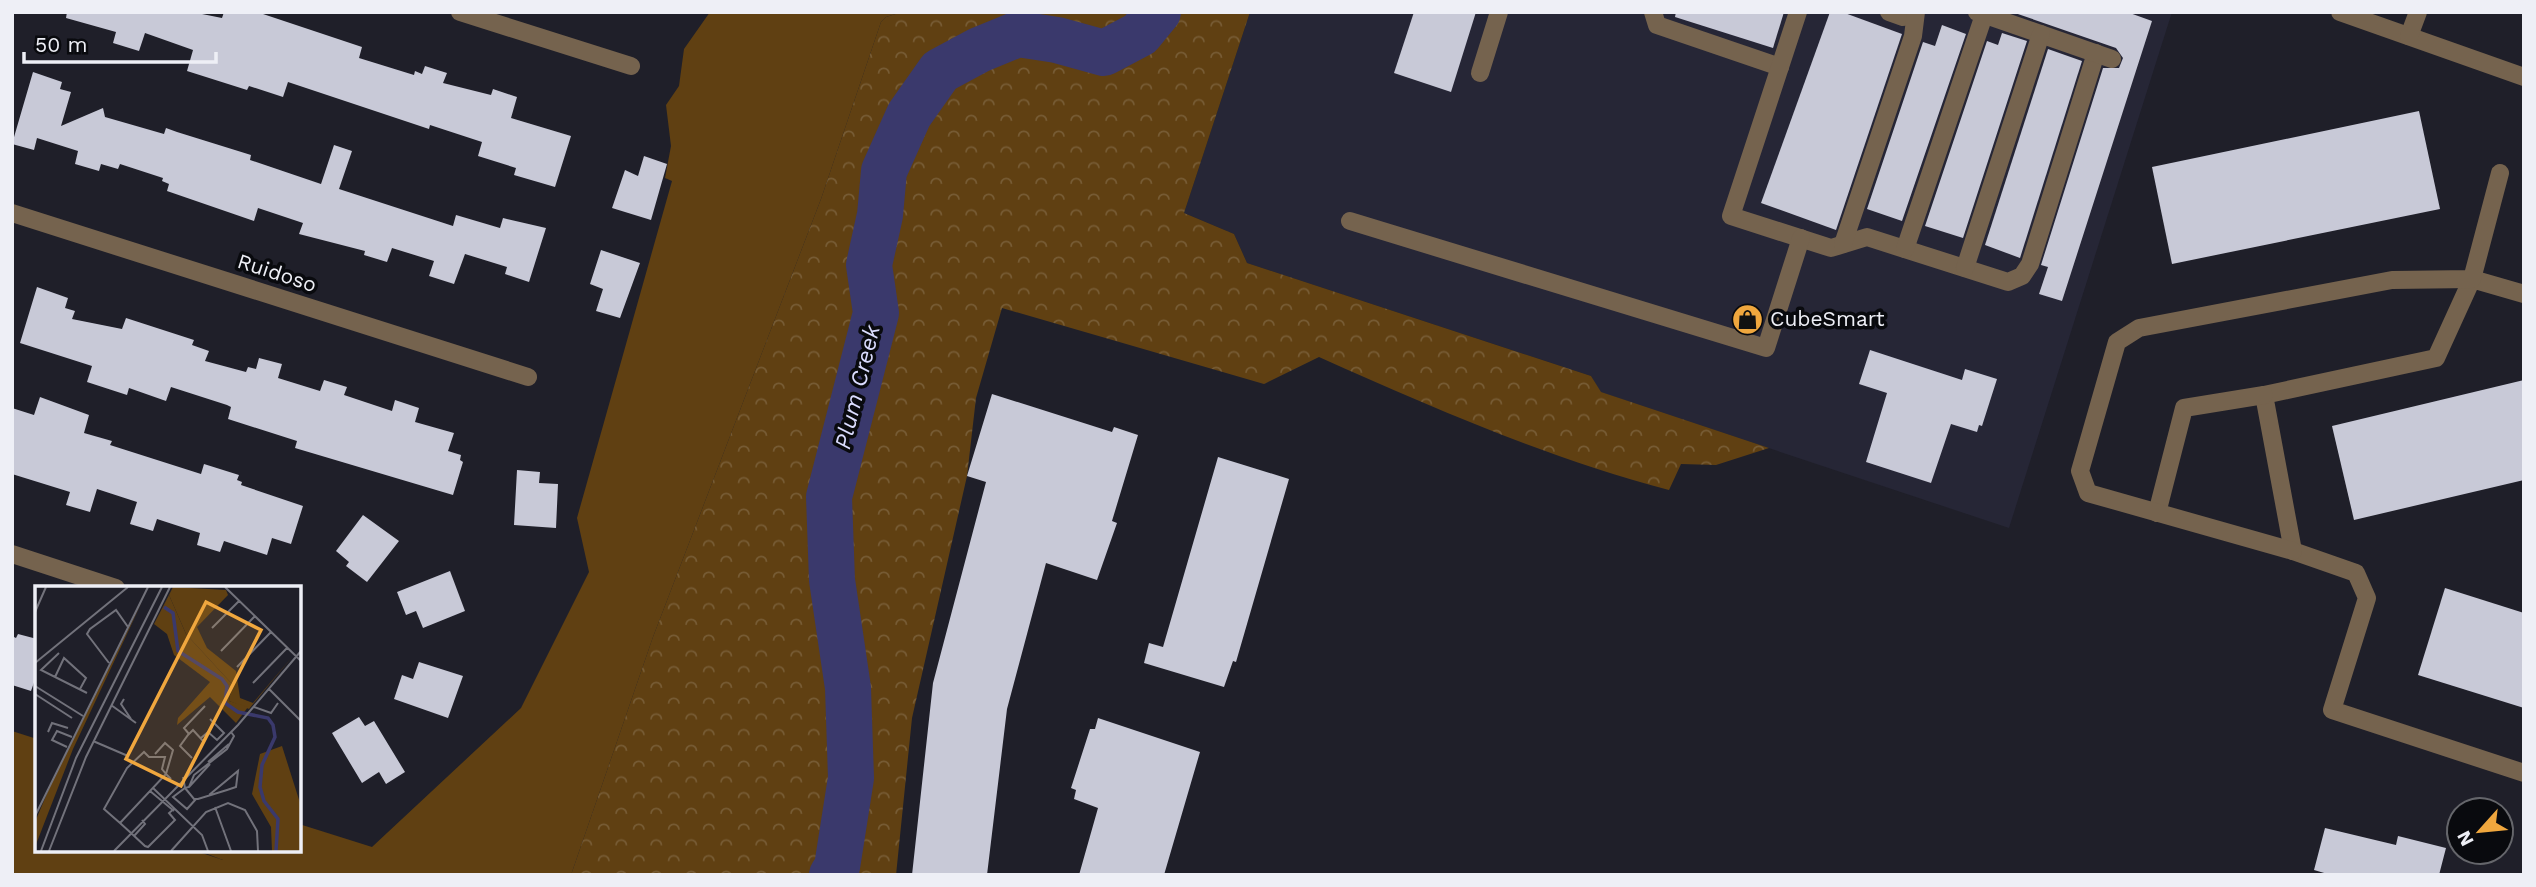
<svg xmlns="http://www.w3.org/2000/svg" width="2536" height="887" font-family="'Work Sans',sans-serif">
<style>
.built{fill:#262636}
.grass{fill:#604012}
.forest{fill:url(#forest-crowns)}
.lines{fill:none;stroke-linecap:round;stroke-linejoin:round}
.river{stroke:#3a396c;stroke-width:46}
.building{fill:#c8c9d7}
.minor{stroke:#75634e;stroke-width:18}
.labels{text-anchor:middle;stroke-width:7;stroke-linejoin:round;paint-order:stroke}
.street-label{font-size:21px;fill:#eeeff6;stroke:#090a0e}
.poi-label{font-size:21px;fill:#eeeff6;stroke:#090a0e;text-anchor:start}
.water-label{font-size:23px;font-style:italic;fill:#dadcfe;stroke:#090a0e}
.inset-river{fill:none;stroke:#3a396c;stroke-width:3.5}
.inset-road{fill:none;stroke:#72727b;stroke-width:2}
.view{fill:#f0a73e;fill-opacity:0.15;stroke:#f0a73e;stroke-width:3.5}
.inset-edge{fill:none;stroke:#eeeff6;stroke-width:3.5}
</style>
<defs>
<pattern id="forest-crowns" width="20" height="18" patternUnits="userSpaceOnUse" patternTransform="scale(1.75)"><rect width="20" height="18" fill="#604012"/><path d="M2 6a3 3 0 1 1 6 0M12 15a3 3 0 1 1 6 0" fill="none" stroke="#775c35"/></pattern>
</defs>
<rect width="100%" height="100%" fill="#1f1f29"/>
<polygon class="built" points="1250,12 2172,12 2009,528 1600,392 1591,376 1247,263 1234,234 1184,213"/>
<polygon class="grass" points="710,12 902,12 886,17 881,22 821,199 653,637 571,875 12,875 12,731 37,739 37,850 193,850 223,860 197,850 299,850 299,824 372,847 521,708 589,572 577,518 672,181 665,178 671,146 666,105 679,86 684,49"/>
<path class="forest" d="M 902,12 L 1250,12 L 1184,213 L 1234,234 L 1247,263 L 1591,376 L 1601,392 L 1769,448 L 1716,465 L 1681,464 L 1669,490 C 1548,458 1433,408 1319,357 L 1264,384 L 1002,308 L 976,398 L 967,476 L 912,718 L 896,875 L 571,875 L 653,637 L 821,199 L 881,22 L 886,17 Z"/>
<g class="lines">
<polyline class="river" points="832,875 837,867 851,778 848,688 832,580 829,497 876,313 869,265 880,215 884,171 909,115 940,71 979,50 1018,34 1057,40 1104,53 1140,34 1158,12"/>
</g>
<g class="building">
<polygon points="67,12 192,12 222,18 224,12 257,12 362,47 359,58 414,75 415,71 422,74 425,66 447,73 443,83 491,95 493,89 517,97 511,118 571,136 555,187 514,175 516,168 478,156 482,142 430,125 429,129 288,82 283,97 249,86 247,90 187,71 193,50 145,33 139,51 113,43 116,32 66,18"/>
<polygon points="1414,12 1476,12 1451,92 1394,73"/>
<polygon points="1676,12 1784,12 1773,48 1675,17"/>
<polygon points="1830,12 1842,12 1902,34 1836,230 1761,203"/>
<polygon points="2012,12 2127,12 2152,21 2062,301 2039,294 2048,267 2041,265 2103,68 2119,68 2123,58 2116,48"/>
<polygon points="1942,25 1966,34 1902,221 1867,209 1923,42 1935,46"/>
<polygon points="2002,33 2027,41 1963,238 1925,226 1987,41 1998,45"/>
<polygon points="2048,49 2082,61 2020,258 1985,245"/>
<polygon points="33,72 62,82 60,89 71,92 61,126 103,108 105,117 164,134 166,128 177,132 251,155 250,160 321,184 334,145 352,151 339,189 453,226 456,215 500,228 503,218 546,228 529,282 505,274 507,267 465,254 454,284 429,276 434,261 392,248 387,262 364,255 365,251 299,234 303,223 258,208 254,221 167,191 169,184 162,181 163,178 120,164 118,169 101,164 99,171 75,164 78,151 37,138 34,150 12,144"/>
<polygon points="2419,111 2440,209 2172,264 2152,167"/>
<polygon points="644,156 667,164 651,220 612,208 625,170 638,176"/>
<polygon points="601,250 640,263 620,318 596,311 603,289 590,284"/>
<polygon points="37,287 68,298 65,308 75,311 72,319 122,329 126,318 194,340 192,345 209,351 205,361 246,372 248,367 256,369 259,358 282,364 278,378 320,391 324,380 347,387 344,395 392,411 395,400 419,408 415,422 454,433 448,451 461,455 460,460 463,462 453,495 295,448 297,441 228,419 231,407 227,405 171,387 166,401 129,388 127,395 87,382 92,366 20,343"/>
<polygon points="1870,350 1962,380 1965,369 1997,379 1982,426 1979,425 1977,432 1951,424 1931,483 1866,462 1887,393 1859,384"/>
<polygon points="2524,380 2524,480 2354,520 2332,426"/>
<polygon points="992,394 1112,432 1114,427 1138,435 1112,521 1117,523 1097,580 1046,563 1007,709 987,875 912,875 933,683 986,482 967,476"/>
<polygon points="40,397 89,415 84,433 112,441 110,445 201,474 204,464 239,475 237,480 242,482 241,485 303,506 291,544 272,538 267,555 224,541 220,552 197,545 200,533 157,519 153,531 130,524 137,502 97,489 90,512 66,505 70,492 12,474 12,408 34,415"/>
<polygon points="1218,457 1289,479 1236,662 1233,661 1224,687 1144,663 1149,643 1163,647"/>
<polygon points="517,470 540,472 539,483 558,484 556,528 514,525"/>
<polygon points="363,515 399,541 367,582 346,566 349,562 336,551"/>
<polygon points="450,571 465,611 423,628 416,611 406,615 397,592"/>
<polygon points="2445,588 2524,613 2524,708 2418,675"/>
<polygon points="18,634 37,639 37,674 31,691 12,685 12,636 16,638"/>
<polygon points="419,662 463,676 448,718 394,699 402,675 413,679"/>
<polygon points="359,717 365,726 374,721 405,772 386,784 379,772 362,783 332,733"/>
<polygon points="1098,718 1200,752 1164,875 1079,875 1098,808 1074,799 1076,790 1071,788 1090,729 1095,729"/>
<polygon points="2325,828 2396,845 2398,836 2446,848 2439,875 2331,875 2314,870"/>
</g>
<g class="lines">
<g class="minor">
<polyline points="460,12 631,66"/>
<polyline points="1653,12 1657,25 1780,67"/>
<polyline points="1798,12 1731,216 1831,248 1867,237 2008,282 2022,276 2030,264 2096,53"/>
<polyline points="1889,12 1903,17 1912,12"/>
<polyline points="1977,12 2112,59"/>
<polyline points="2340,12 2524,77"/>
<polyline points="2409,36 2418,12"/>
<polyline points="1480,73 1499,12"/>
<polyline points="12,213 528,377"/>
<polyline points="1350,221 1766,348 1801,238"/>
<polyline points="1843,244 1913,36 1916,12"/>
<polyline points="1905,249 1984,15"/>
<polyline points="1965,268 2041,34"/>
<polyline points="2524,294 2472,279 2436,358 2264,395 2293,551 2356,573 2367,598 2332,710 2524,773"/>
<polyline points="2157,513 2184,408 2264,395"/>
<polyline points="2293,551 2088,493 2080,471 2117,342 2139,328 2392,280 2472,279 2500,173"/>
<polyline points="12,554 116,588"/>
</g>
</g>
<defs>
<symbol id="shop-disc" viewBox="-11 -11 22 22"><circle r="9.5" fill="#f0a73e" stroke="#090a0e"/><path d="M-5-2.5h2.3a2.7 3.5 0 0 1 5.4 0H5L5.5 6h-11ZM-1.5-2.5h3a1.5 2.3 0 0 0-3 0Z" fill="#111"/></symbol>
</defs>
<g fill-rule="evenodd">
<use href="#shop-disc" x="1730" y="302" width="35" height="35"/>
</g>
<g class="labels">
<g class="street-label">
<text transform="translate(277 273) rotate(18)" y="7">Ruidoso</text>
</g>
<g class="poi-label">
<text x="1770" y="326">CubeSmart</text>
</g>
<g class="water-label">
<text transform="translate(857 387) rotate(-76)" y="8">Plum Creek</text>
</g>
</g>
<g transform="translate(35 586)">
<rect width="266" height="266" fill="#1f1f29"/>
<path d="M 138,1 L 191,4 L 193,9 L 162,41 L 172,62 L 201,85 L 205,112 L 218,117 L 258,70 L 214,123 L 194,115 L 197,98 L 151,48 L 134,9 ZM 107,16 L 38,163 L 0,261 L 0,236 L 16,198 Z" fill="#604012"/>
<path d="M 134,9 L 151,48 L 197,98 L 194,115 L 213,121 L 201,137 L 175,111 L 142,139 L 143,132 L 175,96 L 139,69 L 132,48 L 119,38 Z" fill="#604012"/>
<path d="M 247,160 L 266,220 L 266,265 L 237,265 L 236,241 L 217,208 L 225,168 Z" fill="#604012"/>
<path class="inset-river" d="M 129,21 L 138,27 L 143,65 L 187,93 L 192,100 L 190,117 L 203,126 L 233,132 L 238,139 L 240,151 L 227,179 L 225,201 L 229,215 L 243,233 L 241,265"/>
<path class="inset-road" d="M 190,1 L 266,75M 0,26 L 11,1M 177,42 L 204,15M 186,65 L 220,30M 24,67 L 6,84 L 52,107M 0,77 L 93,1M 74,77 L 52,48 L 55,43 L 81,24 L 93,41M 202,81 L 236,46M 20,91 L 29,72 L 51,92 L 45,103M 218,97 L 252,62M 0,100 L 48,130M 234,103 L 266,135M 0,108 L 37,132M 89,113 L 86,118 L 96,133M 76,119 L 101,137M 219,121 L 236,127 L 243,117M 13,146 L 17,137 L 33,142M 154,148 L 149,142 L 170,120M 166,152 L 173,146 L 182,154 L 189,147 L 175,133M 58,155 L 93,170M 32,161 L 17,154 L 22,145 L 37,151M 120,168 L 130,157 L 138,164 L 131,188 L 136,193M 157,172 L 145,160 L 153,149 L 158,144 L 169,156M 173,176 L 194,158M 148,191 L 150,202 L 154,201 L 159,189 L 192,163 L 199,150 L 196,146M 154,201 L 175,178M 118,202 L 167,249 L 173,265M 115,205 L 139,225M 161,213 L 152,223 L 138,211 L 150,202 L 159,213 L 163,213 L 192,204 L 201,201 L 203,185 L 174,209M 180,221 L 196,265M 0,230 L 113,1M 85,237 L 131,188 L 127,183 L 130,171 L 114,171 L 109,166 L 92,182 L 69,223 L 85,237 L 96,247 L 110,260 L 113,261 L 140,234 L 134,227 L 140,222M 99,250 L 110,238 L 107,234M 6,265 L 41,172 L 127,1M 14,265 L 51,171 L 135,1M 79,265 L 203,139 L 266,65M 136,265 L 171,226 L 193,217 L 210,224 L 222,245 L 223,265"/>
<path class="view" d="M 171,16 L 226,44 L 146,200 L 91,173 Z"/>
<rect width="266" height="266" class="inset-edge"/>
</g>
<rect width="2536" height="887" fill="none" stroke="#eeeff6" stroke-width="28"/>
<g transform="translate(2480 831) rotate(243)"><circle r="33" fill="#090a0e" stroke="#65666b" stroke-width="2"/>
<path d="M0-5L12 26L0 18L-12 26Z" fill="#f0a73e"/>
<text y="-10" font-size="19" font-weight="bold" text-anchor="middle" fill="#eeeff6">N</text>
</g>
<path d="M24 52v10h192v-10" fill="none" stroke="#eeeff6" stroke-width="3.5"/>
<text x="35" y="52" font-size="21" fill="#eeeff6" stroke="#090a0e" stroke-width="5" paint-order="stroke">50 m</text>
</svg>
